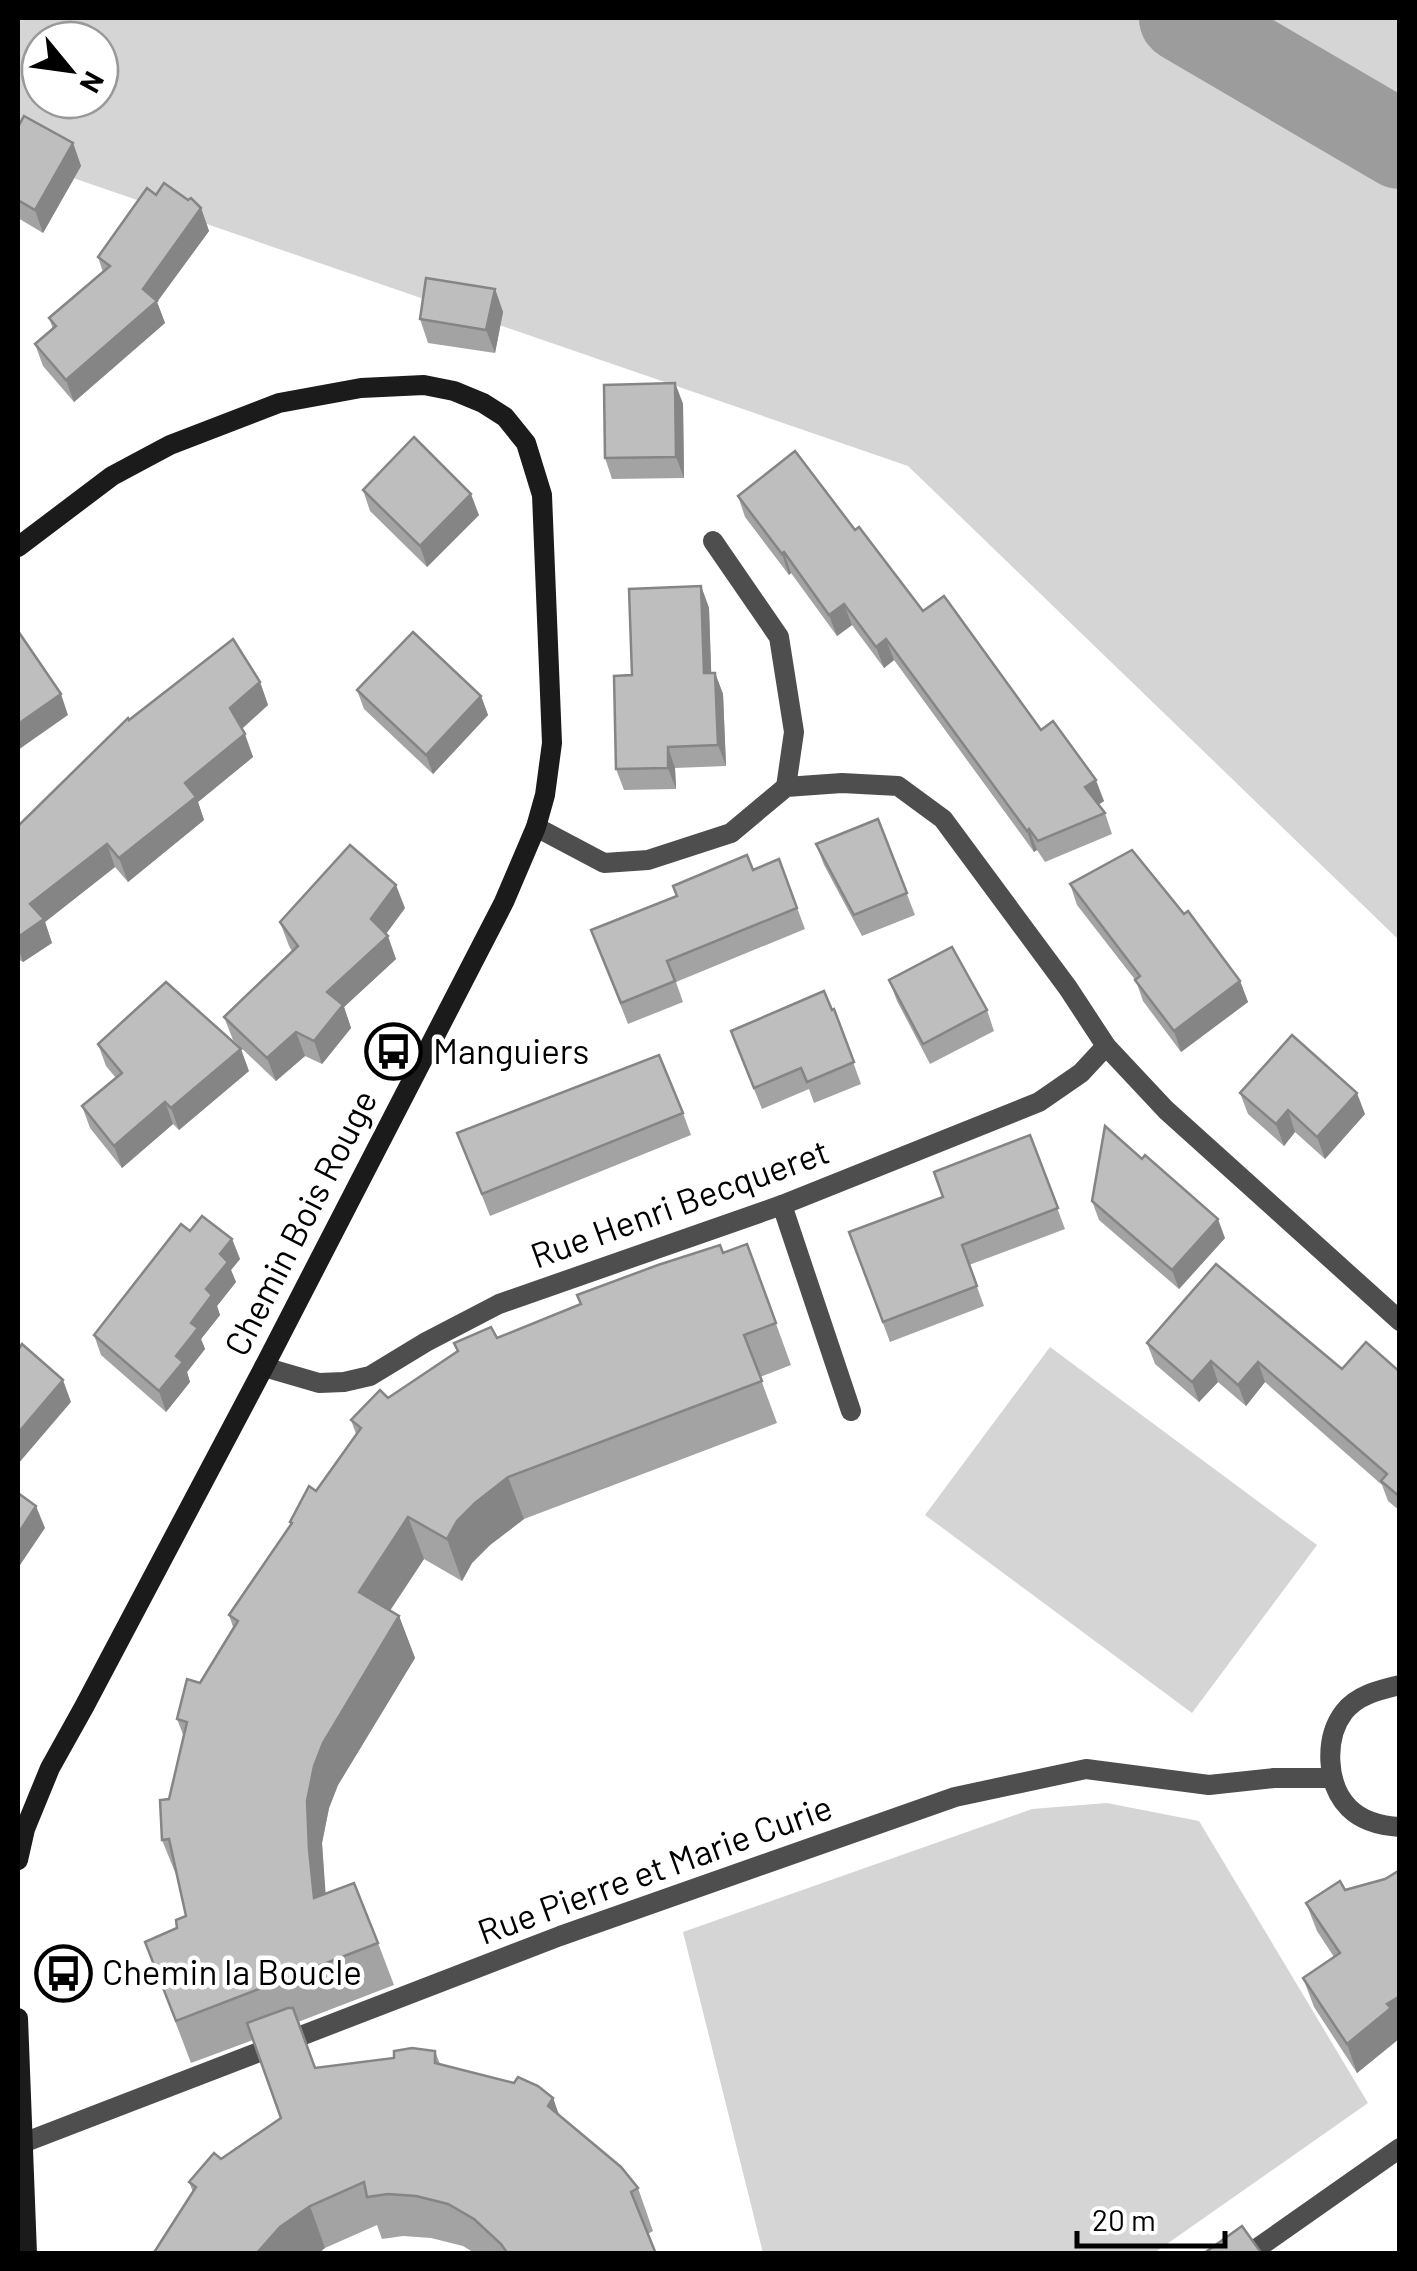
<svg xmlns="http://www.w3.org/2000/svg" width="1417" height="2271" font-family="Barlow,sans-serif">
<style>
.green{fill:#d5d5d5;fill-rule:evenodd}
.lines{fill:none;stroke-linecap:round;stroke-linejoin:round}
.river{stroke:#9c9c9c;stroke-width:88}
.street{stroke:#4e4e4e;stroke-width:20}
.secondary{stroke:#1b1b1b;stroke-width:20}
.wall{fill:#a3a3a3}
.shaded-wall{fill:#858585}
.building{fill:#bebebe;stroke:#858585;stroke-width:2.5}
.labels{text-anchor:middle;stroke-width:9;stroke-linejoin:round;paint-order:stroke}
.poi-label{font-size:35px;fill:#000;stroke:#fff;text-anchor:start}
.street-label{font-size:35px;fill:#000;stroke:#fff}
</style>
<rect width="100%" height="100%" fill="#fff"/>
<g class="green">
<path d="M 18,18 L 1399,18 L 1399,940 L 908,466 L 18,159 ZM 40,40 L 100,40 L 100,100 L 40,100 Z"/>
<polygon points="1050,1347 1317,1545 1192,1713 925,1515"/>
<polygon points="1107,1803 1199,1821 1368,2103 1154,2253 763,2253 683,1932 1032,1809"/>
</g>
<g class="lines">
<polyline class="river" points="1183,18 1400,145"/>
<g class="street">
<polyline points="713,541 779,637 794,732 786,787"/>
<polyline points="536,827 604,863 648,860 731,833 786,787 842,783 898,786 943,819 1068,988 1106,1046 1166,1110 1400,1321"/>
<polyline points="782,1205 851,1411"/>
<polyline points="264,1367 319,1383 344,1382 370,1376 426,1342 499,1304 782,1205 1039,1102 1081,1073 1106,1046"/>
<path d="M 1400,1685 C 1379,1690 1357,1695 1344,1712 C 1324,1738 1326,1785 1349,1808 C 1362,1821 1382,1826 1400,1827"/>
<polyline points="23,2143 560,1936 955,1797 1086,1769 1209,1785 1274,1778 1331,1778"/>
<polyline points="1249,2254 1400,2148"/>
</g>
<g class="secondary">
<polyline points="18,547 112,476 170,445 279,403 361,388 424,385 454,391 483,403 505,417 526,443 542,495 552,743 545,795 536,827 504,902 264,1367 84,1707 50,1768 25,1829 18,1860"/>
<polyline points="18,2018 27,2254"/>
</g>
</g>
<g class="wall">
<polygon points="18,127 73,143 81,166 43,233 18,218"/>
<polygon points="156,195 201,208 209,231 157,302 165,323 74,402 43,366 35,344 53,329 49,318 103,272 98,257"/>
<polygon points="495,289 503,312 495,353 428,343 420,319"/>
<polygon points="675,383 683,404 684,478 612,479 605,458"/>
<polygon points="363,490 479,515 427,567 370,511"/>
<polygon points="738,496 855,530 923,611 1041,730 1104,801 1098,805 1105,813 1112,834 1045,862 1037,850 1034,852 894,660 884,668 852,625 837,636 791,573 789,575 745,517"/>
<polygon points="701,586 709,608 711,673 715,673 723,694 726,766 675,768 676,789 624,790 616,769 632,675"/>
<polygon points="260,682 268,705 242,729 253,757 198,802 204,820 128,882 115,867 45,922 52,943 23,962 18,959 18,826 129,720"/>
<polygon points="357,690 481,696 488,715 433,774 364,709"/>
<polygon points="878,819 915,915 862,936 824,865 816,844"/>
<polygon points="779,859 805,929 676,982 683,1002 628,1024 599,951 753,870"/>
<polygon points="1070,884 1240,981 1248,1002 1181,1052 1143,1001 1136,981 1077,905"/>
<polygon points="405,908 386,934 396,959 344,1007 351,1028 322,1064 305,1056 276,1081 233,1040 224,1017 292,951 289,946 280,922"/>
<polygon points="889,980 987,1010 994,1031 930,1064 897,1001"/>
<polygon points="834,1009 861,1084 814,1103 809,1089 762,1109 739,1052"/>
<polygon points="98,1044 249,1071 179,1130 173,1124 122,1168 90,1128 82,1106 116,1078 106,1066"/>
<polygon points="1240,1093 1365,1114 1325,1159 1295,1132 1284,1146 1248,1114"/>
<polygon points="683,1113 691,1135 490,1216 457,1133"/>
<polygon points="1030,1135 1065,1229 969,1265 984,1306 890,1342 849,1232 943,1197"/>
<polygon points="1092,1201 1225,1238 1179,1289 1099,1220"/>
<polygon points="190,1231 232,1239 240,1259 231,1270 236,1282 217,1306 220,1315 201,1339 205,1349 187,1372 190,1382 166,1412 101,1355 94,1335"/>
<polygon points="747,1244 791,1365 760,1377 777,1423 524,1519 490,1545 472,1563 462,1581 424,1559 390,1611 399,1616 415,1658 338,1785 329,1808 322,1843 325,1894 378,1943 394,1985 298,2022 315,2068 394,2058 435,2051 440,2064 553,2098 559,2116 638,2188 653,2231 648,2234 656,2254 476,2254 463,2246 431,2238 403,2236 382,2239 377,2225 325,2248 193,2192 189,2182 281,2118 253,2040 191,2063 145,1942 177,1928 186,1916 179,1882 162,1840 169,1799 184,1737 177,1719 233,1627 229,1615 291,1524 290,1522 316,1491 356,1434 351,1420 388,1398 457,1352 454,1343 497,1338"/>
<polygon points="1147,1343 1342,1369 1400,1372 1400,1511 1388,1501 1382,1485 1265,1382 1246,1406 1218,1382 1199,1402 1155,1364"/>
<polygon points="1385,1879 1400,2038 1357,2073 1314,2007 1303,1978 1334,1957 1317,1931 1306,1903"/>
</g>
<g class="shaded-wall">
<polygon points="73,143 81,166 43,233 35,210"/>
<polygon points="201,208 209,231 157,302 165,323 74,402 66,380 143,289"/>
<polygon points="495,289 503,312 495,353 486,330"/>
<polygon points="675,383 683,404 684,478 676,457"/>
<polygon points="471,494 479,515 427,567 420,546"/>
<polygon points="784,552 791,573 789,575 782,554"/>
<polygon points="701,586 709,608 712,694 704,673"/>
<polygon points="844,604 852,625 837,636 829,615"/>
<polygon points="886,639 894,660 884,668 876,647"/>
<polygon points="715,673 723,694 726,766 718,745"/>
<polygon points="260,682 268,705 239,731 230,708"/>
<polygon points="61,694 68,715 18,750 18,724"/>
<polygon points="481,696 488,715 433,774 426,755"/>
<polygon points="245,734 253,757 198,802 204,820 128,882 119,858 185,783"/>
<polygon points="668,747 675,768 676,789 668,768"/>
<polygon points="1096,780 1104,801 1093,808 1085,787"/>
<polygon points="1029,829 1037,850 1034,852 1027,831"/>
<polygon points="107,844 115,867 45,922 52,943 23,962 18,946 18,937 30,904"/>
<polygon points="396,885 405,908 380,942 371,919"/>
<polygon points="388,936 396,959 344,1007 351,1028 322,1064 314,1041 327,992"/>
<polygon points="1240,981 1248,1002 1181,1052 1174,1031"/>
<polygon points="296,1032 305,1056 276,1081 267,1058"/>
<polygon points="241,1049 249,1071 179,1130 171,1108"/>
<polygon points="1357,1093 1365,1114 1325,1159 1317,1137"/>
<polygon points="165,1102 173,1124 122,1168 114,1146"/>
<polygon points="1288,1110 1295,1132 1284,1146 1276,1124"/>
<polygon points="1218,1219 1225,1238 1179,1289 1172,1270"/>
<polygon points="232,1239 240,1259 231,1270 236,1282 217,1306 220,1315 201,1339 205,1349 187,1372 190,1382 166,1412 159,1391 206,1289 220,1254"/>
<polygon points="1211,1361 1218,1382 1199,1402 1192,1382"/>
<polygon points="1258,1362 1265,1382 1246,1406 1238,1385"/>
<polygon points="63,1380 71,1402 18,1464 18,1433"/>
<polygon points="508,1477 524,1519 490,1545 472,1563 462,1581 447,1539 457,1521 475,1503"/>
<polygon points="36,1506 45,1528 18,1568 18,1534"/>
<polygon points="408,1517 424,1559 374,1634 359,1592"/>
<polygon points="399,1616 415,1658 338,1785 329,1808 322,1843 329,1940 314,1898 309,1849 307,1801 314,1766 323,1743"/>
<polygon points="1400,1996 1400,2038 1357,2073 1347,2044 1387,2004"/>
<polygon points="553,2098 568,2140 548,2106"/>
<polygon points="310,2206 325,2248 318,2254 256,2254 280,2227"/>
</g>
<g class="building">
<polygon points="24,116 73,143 35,210 18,200 18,127"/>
<polygon points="164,183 188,200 191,198 201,208 143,289 157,301 66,380 35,344 56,326 49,318 110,266 98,257 147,188 156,195"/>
<polygon points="426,278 495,289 486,330 420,319"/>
<polygon points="675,383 676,457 605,458 604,385"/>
<polygon points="414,437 471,494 420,546 363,490"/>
<polygon points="795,451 855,530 859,527 923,611 944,596 1041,730 1053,721 1096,780 1085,787 1105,813 1038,841 1029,829 1027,831 886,639 876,647 844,604 829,615 784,552 782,554 738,496"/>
<polygon points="701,586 704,673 715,673 718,745 668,747 668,768 616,769 614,676 632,675 629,589"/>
<polygon points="18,631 61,694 18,724"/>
<polygon points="413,632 481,696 426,755 357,690"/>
<polygon points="233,639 260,682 230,708 245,734 185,783 196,797 119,858 107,844 30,904 44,919 18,937 18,826 128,718 129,720"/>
<polygon points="878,819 907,893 854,915 816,844"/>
<polygon points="350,845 396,885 371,919 388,936 327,992 343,1005 314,1041 296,1032 267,1058 224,1017 298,946 280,922"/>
<polygon points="1132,850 1184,914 1188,911 1240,981 1174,1031 1135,980 1140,976 1070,884"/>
<polygon points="747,855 753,870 779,859 797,908 667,961 675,981 621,1003 591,930 677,896 673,886"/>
<polygon points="952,947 987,1010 923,1044 889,980"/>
<polygon points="166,982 241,1049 171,1108 165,1102 114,1146 82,1106 122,1073 98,1044"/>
<polygon points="824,991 832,1010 834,1009 854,1062 807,1082 801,1068 754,1088 731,1031"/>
<polygon points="1292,1035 1357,1093 1317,1137 1288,1110 1276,1124 1240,1093"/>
<polygon points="659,1055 683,1113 482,1194 457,1133"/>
<polygon points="1105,1126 1142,1159 1145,1155 1218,1219 1172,1270 1092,1201"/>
<polygon points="1030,1135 1058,1208 962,1245 977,1286 883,1322 849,1232 943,1197 934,1172"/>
<polygon points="202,1216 232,1239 220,1254 228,1262 206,1289 212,1295 191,1323 198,1328 176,1356 183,1362 159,1391 94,1335 181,1224 190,1231"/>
<polygon points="747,1244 776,1323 744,1335 762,1381 508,1477 475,1503 457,1521 447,1539 408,1517 359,1592 399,1616 323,1743 314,1766 307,1801 309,1849 314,1898 354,1883 378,1943 176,2021 145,1942 177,1928 176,1920 186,1916 169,1839 162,1840 160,1800 169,1799 187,1722 177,1719 187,1679 200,1683 238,1621 229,1615 292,1523 290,1522 309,1486 316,1491 361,1428 351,1420 380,1390 388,1398 458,1351 454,1343 491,1327 497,1338 581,1304 577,1295 658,1265 720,1245 723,1253"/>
<polygon points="1216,1264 1342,1369 1366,1342 1400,1372 1400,1497 1381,1481 1387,1474 1258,1362 1238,1385 1211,1361 1192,1382 1147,1343"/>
<polygon points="22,1344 63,1380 18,1433 18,1350"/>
<polygon points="18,1493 36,1506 18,1534"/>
<polygon points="1400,1870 1400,1996 1387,2004 1391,2008 1347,2044 1303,1978 1340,1953 1306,1903 1340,1881 1345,1890 1385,1879"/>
<polygon points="288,2008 293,2008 315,2068 394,2058 394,2051 412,2048 435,2051 435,2063 514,2083 518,2077 538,2086 553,2098 548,2106 621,2167 638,2188 631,2192 656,2254 508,2254 501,2244 474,2219 448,2204 416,2196 388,2194 367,2197 364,2182 310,2206 280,2227 256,2254 153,2254 196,2187 189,2182 214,2153 221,2159 281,2118 247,2023"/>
<polygon points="1242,2226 1262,2254 1203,2254"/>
</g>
<defs>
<symbol id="bus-ring" viewBox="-11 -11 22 22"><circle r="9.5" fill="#fff" stroke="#000" stroke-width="1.5"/><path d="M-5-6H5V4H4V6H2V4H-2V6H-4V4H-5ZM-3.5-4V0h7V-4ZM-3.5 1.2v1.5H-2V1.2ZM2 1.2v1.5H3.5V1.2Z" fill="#000"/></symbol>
</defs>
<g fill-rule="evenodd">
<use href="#bus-ring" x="362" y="1020" width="63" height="63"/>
<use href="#bus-ring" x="32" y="1942" width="63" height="63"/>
</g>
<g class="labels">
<g class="poi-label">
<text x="433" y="1064">Manguiers</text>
<text x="102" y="1985">Chemin la Boucle</text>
</g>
<g class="street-label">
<text transform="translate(680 1204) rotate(-20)" y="12">Rue Henri Becqueret</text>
<text transform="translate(301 1223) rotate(-63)" y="12">Chemin Bois Rouge</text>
<text transform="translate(655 1870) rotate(-20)" y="12">Rue Pierre et Marie Curie</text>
</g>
</g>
<rect width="1417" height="2271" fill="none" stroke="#000000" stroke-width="40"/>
<g transform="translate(70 70) rotate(119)"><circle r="48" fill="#ffffff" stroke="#999999" stroke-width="2.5"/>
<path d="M0-8L18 38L0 25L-18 38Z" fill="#000000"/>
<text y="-15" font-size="28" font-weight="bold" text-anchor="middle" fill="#000000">N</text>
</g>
<path d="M1077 2231v15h148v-15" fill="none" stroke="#000000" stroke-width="5"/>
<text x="1092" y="2231" font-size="30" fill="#000000" stroke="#ffffff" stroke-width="8" paint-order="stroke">20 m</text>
</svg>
